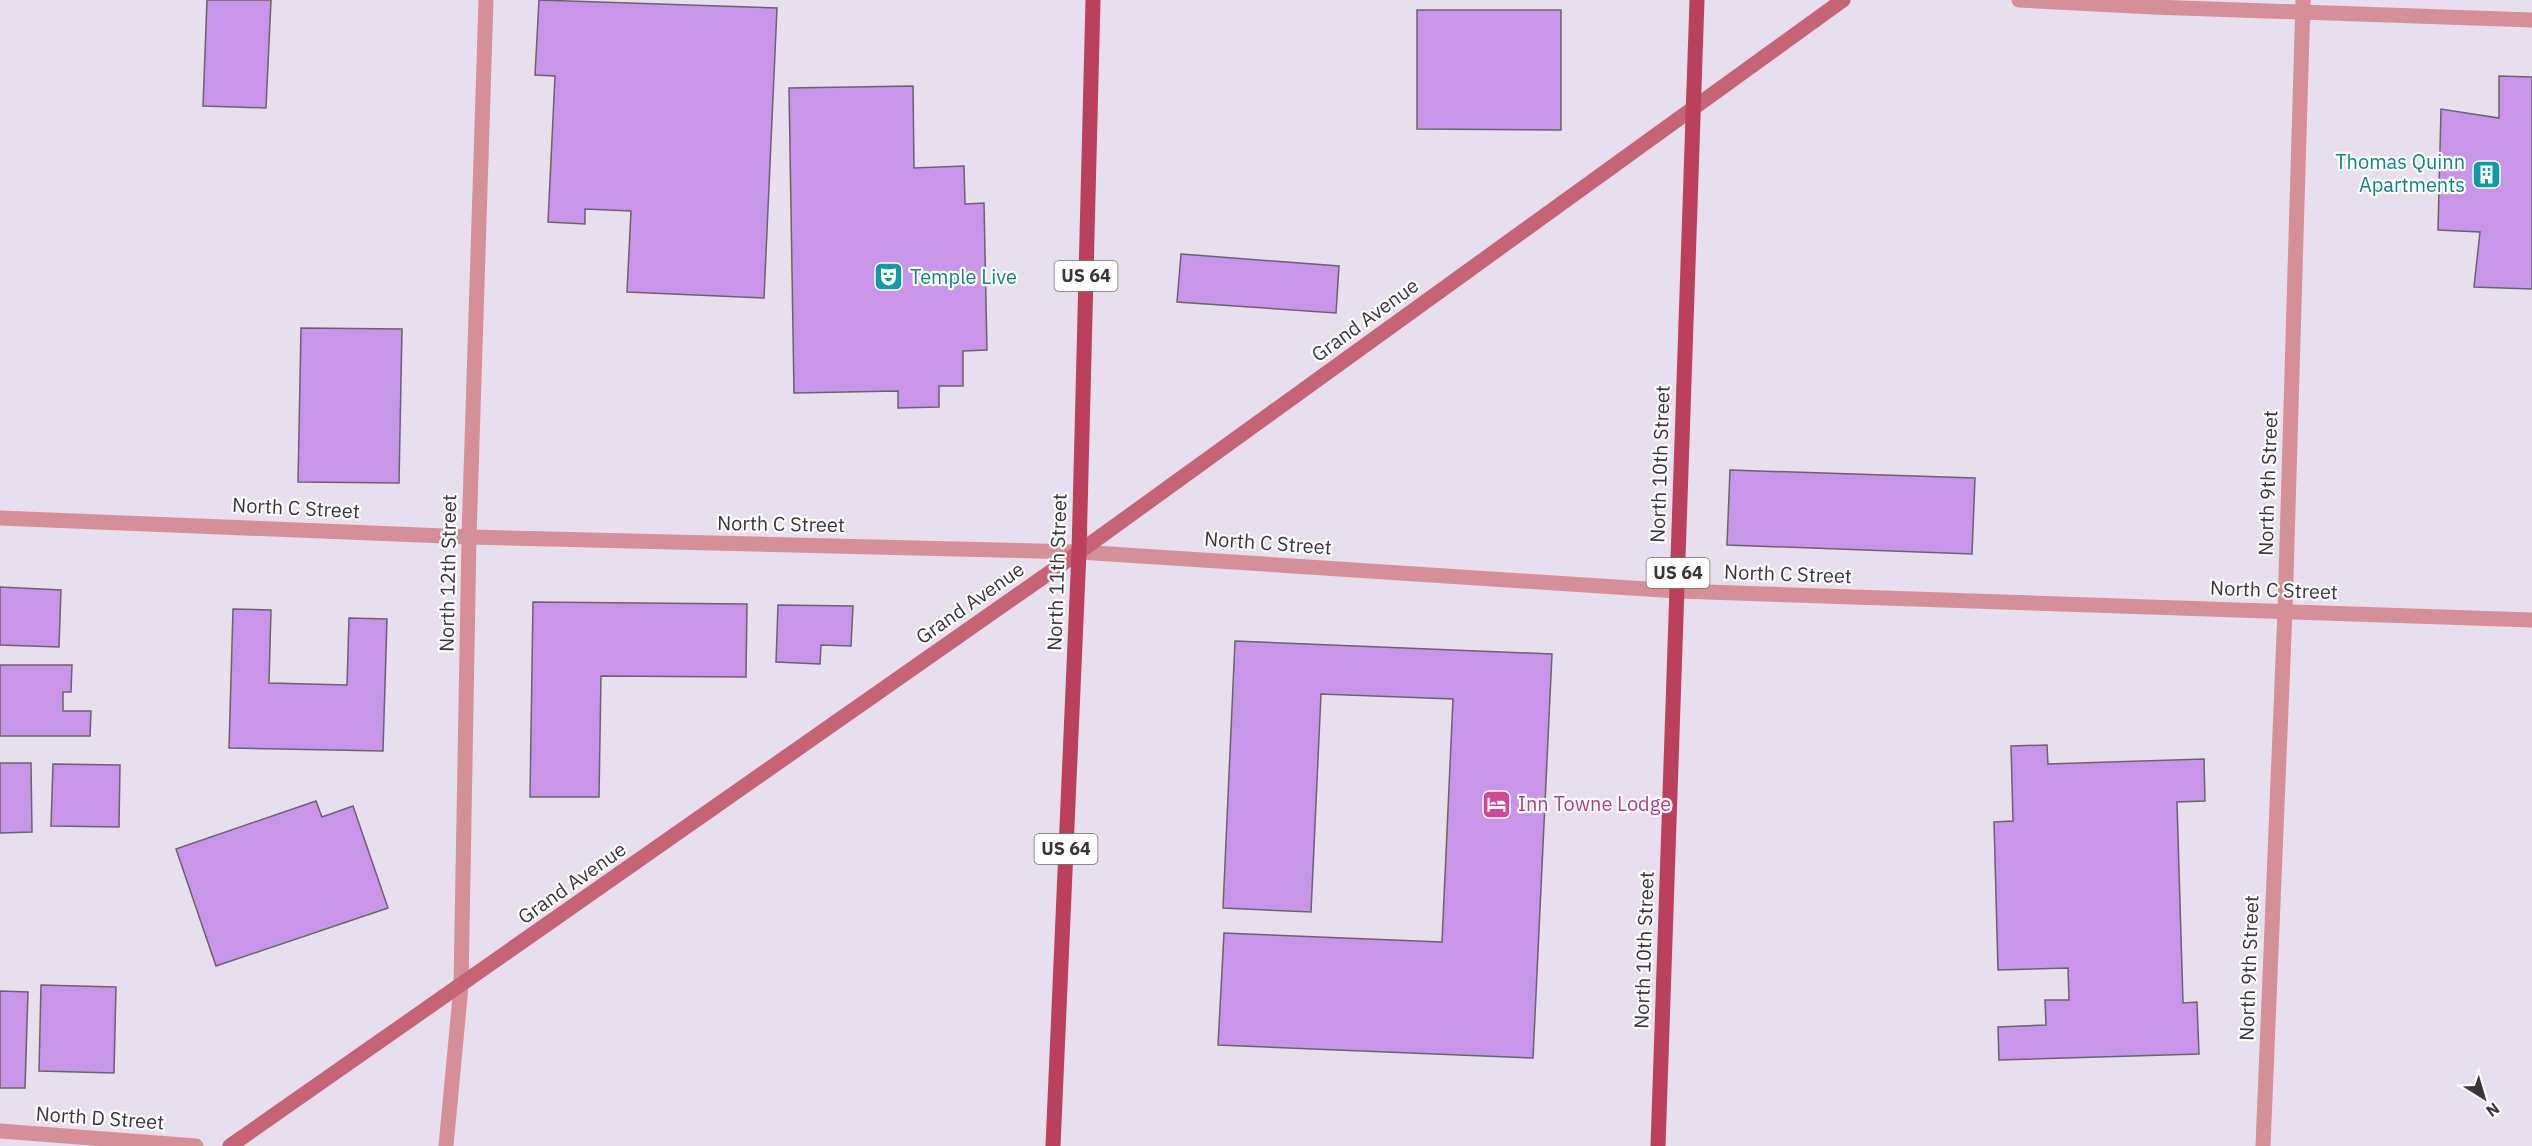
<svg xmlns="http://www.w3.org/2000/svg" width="2532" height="1146" font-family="'IBM Plex Sans',sans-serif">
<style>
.building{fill:#c895e8;stroke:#6a636f;stroke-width:1.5}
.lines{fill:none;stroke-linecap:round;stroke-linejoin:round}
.minor{stroke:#d48f99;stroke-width:15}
.tertiary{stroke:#d48f99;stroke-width:15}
.secondary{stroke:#c76376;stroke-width:15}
.primary{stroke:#bb405d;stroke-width:15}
.labels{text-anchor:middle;stroke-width:4.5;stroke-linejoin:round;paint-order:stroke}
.shield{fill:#fff;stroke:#747276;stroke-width:1.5}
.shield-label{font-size:18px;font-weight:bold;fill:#38353b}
.culture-label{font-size:20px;fill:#0d838f;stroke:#fff;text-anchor:end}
.street-label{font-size:20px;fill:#38353b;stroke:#fff}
.hotel-label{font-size:20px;fill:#b23c85;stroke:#fff;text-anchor:start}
</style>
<rect width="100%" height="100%" fill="#e7dfed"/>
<g class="building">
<polygon points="207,0 271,0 266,108 203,106"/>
<polygon points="539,0 777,8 764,298 627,292 631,211 585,209 585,224 548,222 555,76 535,75"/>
<polygon points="1417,10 1561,10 1561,130 1417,129"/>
<polygon points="2499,76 2532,77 2532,289 2474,287 2480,232 2438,230 2441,109 2499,118"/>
<polygon points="913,86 914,168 964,166 965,204 984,203 987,350 963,351 963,386 939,386 939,407 898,408 898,391 794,393 789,88"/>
<polygon points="1181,254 1339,266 1336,313 1177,302"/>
<polygon points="301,328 402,329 399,483 298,482"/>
<polygon points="1730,470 1975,478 1972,554 1727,545"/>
<polygon points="0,587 61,590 59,647 0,645"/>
<polygon points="533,602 747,604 746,677 601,676 599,797 530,797"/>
<polygon points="778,605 853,606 851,646 821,645 820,664 776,662"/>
<polygon points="233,609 271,610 269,683 347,685 349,618 387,619 383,751 229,748"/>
<polygon points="1235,641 1552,654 1533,1058 1218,1045 1224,933 1442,942 1453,699 1321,694 1311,912 1223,908"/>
<polygon points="0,665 72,665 71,692 63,692 63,711 91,711 90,736 0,736"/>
<polygon points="2047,745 2048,764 2204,759 2205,801 2177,802 2183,1003 2197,1002 2199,1054 1999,1060 1998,1027 2046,1025 2045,1000 2069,1000 2068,968 1998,970 1994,822 2013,821 2011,746"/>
<polygon points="0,763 31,763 32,832 0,833"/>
<polygon points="53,764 120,765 119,827 51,826"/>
<polygon points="316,801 322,817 353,806 388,908 216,966 176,849"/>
<polygon points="41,985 116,987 114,1073 39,1071"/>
<polygon points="0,991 28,992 25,1088 0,1088"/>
</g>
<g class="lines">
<g class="minor">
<polyline points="0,518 469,537 1079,552 1677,591 2532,620"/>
<polyline points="0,1131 196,1146"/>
<polyline points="446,1146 461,986 469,537 486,0"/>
<polyline points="2263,1146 2285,611 2303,0"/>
</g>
<polyline class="tertiary" points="2019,0 2153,7 2532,20"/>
<polyline class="secondary" points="230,1146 1079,552 1843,0"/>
<g class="primary">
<polyline points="1053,1146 1079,552 1093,0"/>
<polyline points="1658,1146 1697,0"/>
</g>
</g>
<defs>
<symbol id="building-square" viewBox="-11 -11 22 22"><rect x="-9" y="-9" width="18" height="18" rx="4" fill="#0f9aa8" stroke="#fff"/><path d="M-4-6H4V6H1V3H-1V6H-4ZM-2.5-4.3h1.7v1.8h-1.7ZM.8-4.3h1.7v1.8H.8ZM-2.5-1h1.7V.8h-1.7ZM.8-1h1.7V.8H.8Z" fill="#fff"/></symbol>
<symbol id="theatre-square" viewBox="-11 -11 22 22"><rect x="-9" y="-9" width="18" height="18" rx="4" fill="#0f9aa8" stroke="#fff"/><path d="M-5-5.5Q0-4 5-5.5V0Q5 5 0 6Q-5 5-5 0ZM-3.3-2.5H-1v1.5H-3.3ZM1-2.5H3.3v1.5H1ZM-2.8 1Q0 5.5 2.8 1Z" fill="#fff"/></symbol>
<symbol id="hotel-square" viewBox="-11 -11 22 22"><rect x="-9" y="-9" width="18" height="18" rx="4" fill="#d1479c" stroke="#fff"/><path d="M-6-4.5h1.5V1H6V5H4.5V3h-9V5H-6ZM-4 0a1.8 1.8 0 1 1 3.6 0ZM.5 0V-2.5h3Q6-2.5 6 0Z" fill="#fff"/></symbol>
</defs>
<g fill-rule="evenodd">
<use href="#building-square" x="2470" y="158" width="33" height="33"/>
<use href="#theatre-square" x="872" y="260" width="33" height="33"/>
<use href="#hotel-square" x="1480" y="788" width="33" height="33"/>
</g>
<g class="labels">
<g class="shield">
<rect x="1054.5" y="261" width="63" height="30" rx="4.5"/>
<rect x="1646.5" y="558" width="63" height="30" rx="4.5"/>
<rect x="1034.5" y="834" width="63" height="30" rx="4.5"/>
</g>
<g class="shield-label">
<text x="1086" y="282">US 64</text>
<text x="1678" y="579">US 64</text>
<text x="1066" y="855">US 64</text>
</g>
<g class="culture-label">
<text x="2465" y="169">Thomas Quinn<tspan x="2465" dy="23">Apartments</tspan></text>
<text x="910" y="284" text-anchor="start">Temple Live</text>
</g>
<g class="street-label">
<text transform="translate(1365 320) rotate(-36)" y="7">Grand Avenue</text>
<text transform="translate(1660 464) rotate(-88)" y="7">North 10th Street</text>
<text transform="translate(2268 483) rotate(-88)" y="7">North 9th Street</text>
<text transform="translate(296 508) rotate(3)" y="7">North C Street</text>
<text transform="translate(781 524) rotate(1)" y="7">North C Street</text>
<text transform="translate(1268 543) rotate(4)" y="7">North C Street</text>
<text transform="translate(1057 572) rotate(-88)" y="7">North 11th Street</text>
<text transform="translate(448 573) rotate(-89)" y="7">North 12th Street</text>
<text transform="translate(1788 574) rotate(2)" y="7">North C Street</text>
<text transform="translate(2274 590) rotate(2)" y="7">North C Street</text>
<text transform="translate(970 603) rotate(-35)" y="7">Grand Avenue</text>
<text transform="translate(572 883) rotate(-35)" y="7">Grand Avenue</text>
<text transform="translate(1644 950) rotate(-88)" y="7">North 10th Street</text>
<text transform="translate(2249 968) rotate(-88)" y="7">North 9th Street</text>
<text transform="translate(100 1118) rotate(4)" y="7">North D Street</text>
</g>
<g class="hotel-label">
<text x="1518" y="811">Inn Towne Lodge</text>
</g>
</g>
<g transform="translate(2484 1098) rotate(143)" stroke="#ffffff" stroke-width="4.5" paint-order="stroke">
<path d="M0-4.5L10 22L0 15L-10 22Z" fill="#38353b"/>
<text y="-9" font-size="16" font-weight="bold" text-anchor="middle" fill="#38353b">N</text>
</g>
</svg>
